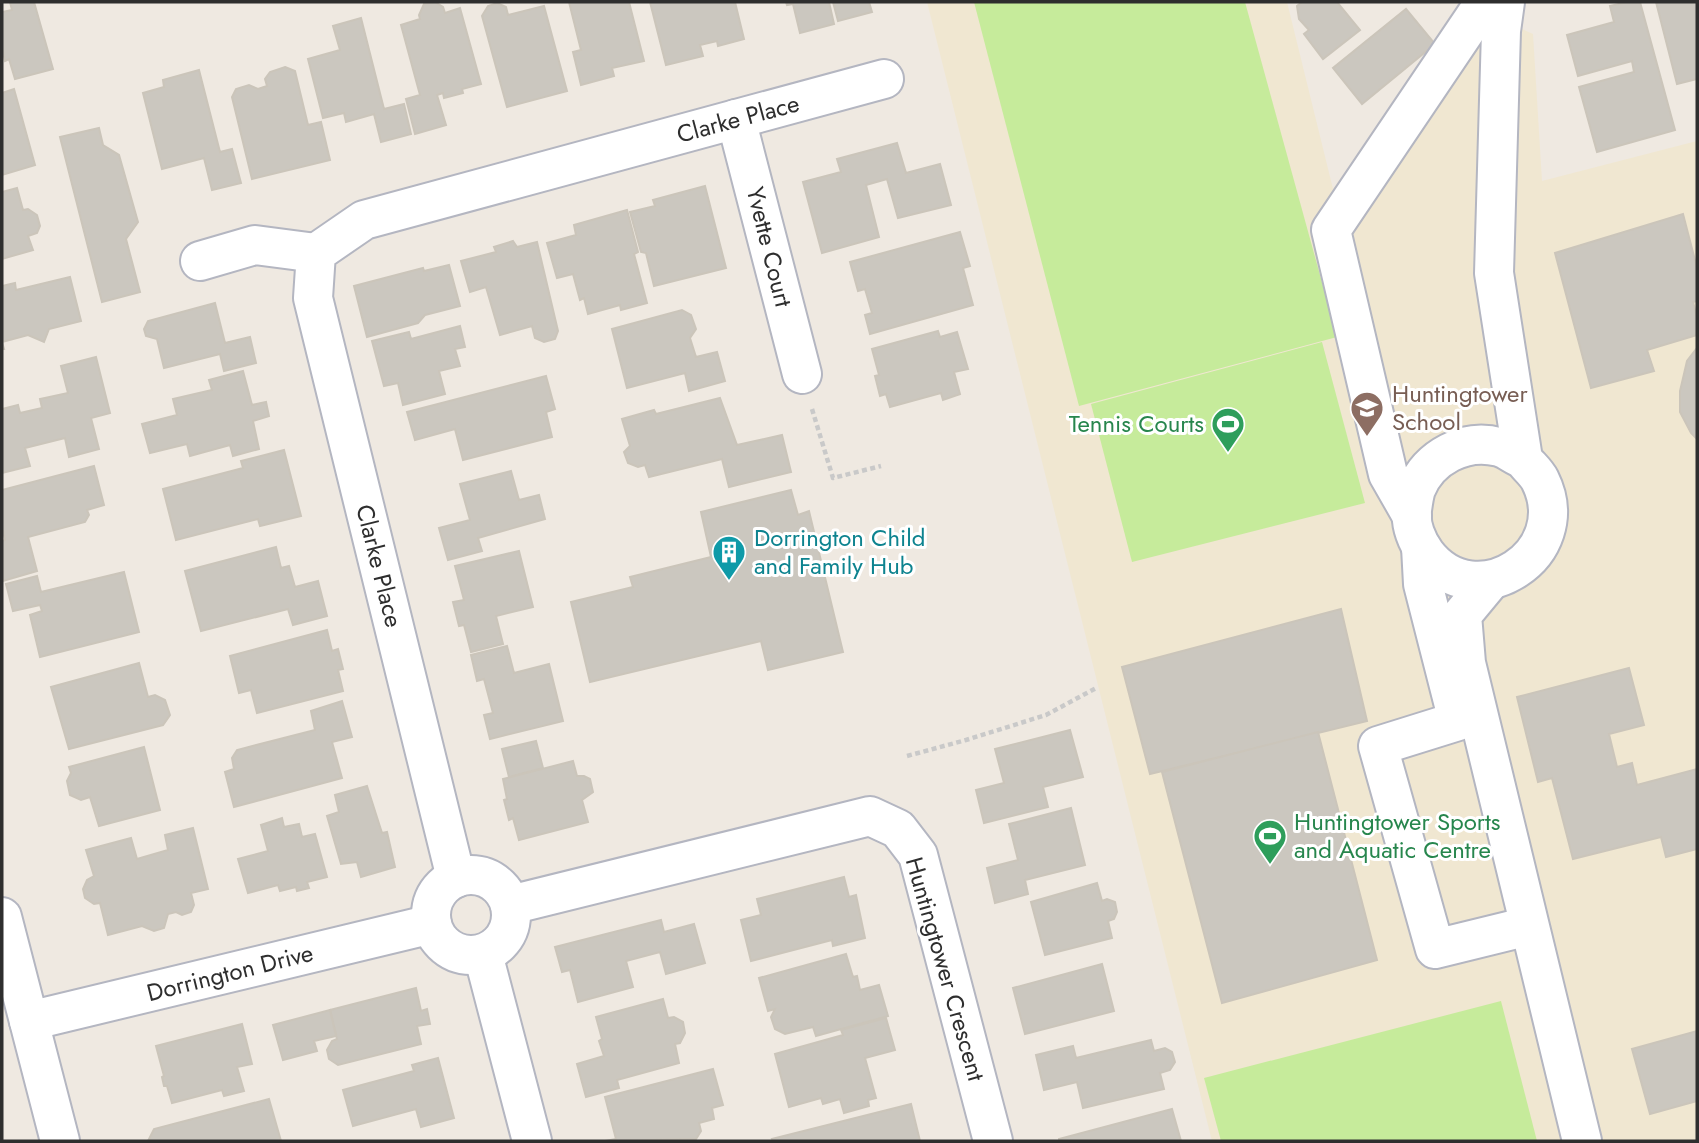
<svg xmlns="http://www.w3.org/2000/svg" width="1699" height="1143" font-family="Jost,sans-serif">
<style>
.education{fill:#f0e7d1}
.pitch{fill:#c6eb9b}
.building{fill:#cbc7bf;stroke:#cbc5ba;stroke-width:2}
.lines{fill:none;stroke-linecap:round;stroke-linejoin:round}
.minor-casing{stroke:#b4b6c1;stroke-width:42}
.path{stroke:#c9c9c9;stroke-width:4.5;stroke-dasharray:5 3.5;stroke-linecap:butt}
.minor{stroke:#fff;stroke-width:38}
.labels{text-anchor:middle;stroke-width:6;stroke-linejoin:round;paint-order:stroke}
.street-label{font-size:24px;fill:#2e2e2e;stroke:#fff}
.education-label{font-size:24px;fill:#785e54;stroke:#fff;text-anchor:start}
.leisure-label{font-size:24px;fill:#27864d;stroke:#fff;text-anchor:end}
.culture-label{font-size:24px;fill:#0d838f;stroke:#fff;text-anchor:start}
</style>
<rect width="100%" height="100%" fill="#efe9e1"/>
<polygon class="education" points="927,2 1287,2 1333,189 1466,4 1533,34 1542,181 1697,141 1697,1141 1212,1141"/>
<g class="pitch">
<polygon points="974,2 1245,2 1337,337 1079,406"/>
<polygon points="1322,342 1365,503 1132,562 1091,404"/>
<polygon points="1501,1001 1537,1141 1221,1141 1204,1078"/>
</g>
<g class="building">
<polygon points="10,2 34,2 53,69 15,79 9,59 5,61 2,48 2,12 12,10"/>
<polygon points="435,2 443,7 445,13 460,8 481,84 462,89 463,93 444,98 443,93 437,95 446,125 415,134 406,99 420,95 401,25 420,19 419,15 424,4"/>
<polygon points="569,2 629,2 644,61 612,68 614,76 581,85 573,52 581,50"/>
<polygon points="650,2 735,2 744,39 718,46 717,41 700,45 703,56 666,65"/>
<polygon points="786,2 829,2 834,24 800,33 793,4 787,5"/>
<polygon points="833,2 869,2 872,12 838,21"/>
<polygon points="1302,2 1337,2 1360,30 1323,59 1304,34 1309,30 1299,19 1297,6"/>
<polygon points="1627,2 1640,2 1675,130 1597,152 1579,87 1634,72 1632,61 1578,76 1567,35 1614,22 1610,6"/>
<polygon points="1656,2 1697,2 1697,79 1677,84"/>
<polygon points="497,3 506,7 508,15 544,6 567,91 507,107 482,16 488,6"/>
<polygon points="1406,9 1435,44 1362,104 1333,68"/>
<polygon points="361,18 384,109 404,104 411,134 381,142 374,114 346,122 344,113 323,118 308,59 340,50 333,26"/>
<polygon points="285,67 295,71 308,125 321,122 330,160 252,179 232,97 236,89 249,85 258,89 267,86 265,79 270,72"/>
<polygon points="199,70 220,152 232,149 241,183 212,190 204,158 162,169 143,93 164,87 163,80"/>
<polygon points="14,89 35,165 2,175 2,93"/>
<polygon points="99,128 103,145 119,155 138,222 126,239 140,292 102,302 60,137"/>
<polygon points="897,143 906,173 940,164 951,205 898,218 887,179 866,185 879,237 822,253 803,182 841,172 837,159"/>
<polygon points="705,186 726,268 654,286 646,253 641,252 630,212 655,206 653,200"/>
<polygon points="17,188 23,210 28,209 37,215 40,226 37,233 28,236 33,250 2,259 2,192"/>
<polygon points="627,210 638,252 634,254 647,303 621,310 620,305 588,314 584,298 580,300 573,274 557,278 547,243 576,235 574,225"/>
<polygon points="1683,214 1697,268 1697,301 1693,302 1697,317 1697,335 1647,350 1654,371 1591,388 1555,253"/>
<polygon points="960,232 970,266 963,268 973,305 870,334 865,315 872,313 865,289 858,291 850,262"/>
<polygon points="513,241 517,247 537,242 558,331 555,339 544,342 535,338 532,326 500,335 486,287 470,292 461,261 496,252 494,247"/>
<polygon points="449,265 460,306 425,315 418,323 367,337 354,286 423,268 424,271"/>
<polygon points="70,277 81,321 49,329 44,342 28,335 2,342 4,349 2,349 2,286 15,283 16,290"/>
<polygon points="215,303 225,343 250,337 256,363 224,371 220,354 164,368 157,339 146,336 144,329 148,321"/>
<polygon points="682,310 691,315 696,329 690,338 696,357 717,352 725,381 689,391 685,373 627,388 612,329"/>
<polygon points="460,326 465,347 455,349 460,366 439,371 445,394 403,405 398,383 384,386 372,341 409,332 411,339"/>
<polygon points="938,331 940,337 957,332 968,369 954,372 960,394 943,400 941,393 890,407 886,394 880,396 875,376 879,375 872,349"/>
<polygon points="1697,348 1697,439 1691,433 1680,412 1680,391 1687,361"/>
<polygon points="96,357 110,413 91,418 99,449 69,457 65,438 25,448 30,466 2,473 2,409 18,405 20,413 42,408 40,399 68,393 61,366"/>
<polygon points="243,371 252,405 266,402 269,416 253,421 259,449 233,456 230,445 190,456 187,444 150,453 142,424 177,415 173,399 212,390 209,380"/>
<polygon points="546,376 555,409 546,412 552,437 463,460 455,429 415,440 407,412"/>
<polygon points="720,398 737,445 782,435 791,472 729,487 722,459 649,477 645,465 638,467 628,463 624,452 630,446 622,419 654,410 656,414"/>
<polygon points="284,450 301,516 260,526 258,519 176,540 163,489 243,468 241,461"/>
<polygon points="94,466 104,505 87,510 89,515 85,522 28,537 37,571 3,581 2,541 5,540 2,527 2,490"/>
<polygon points="511,471 519,500 539,495 545,519 478,538 482,551 448,560 439,528 470,520 460,484"/>
<polygon points="791,490 798,515 809,511 843,652 768,670 761,641 590,682 571,602 633,587 630,577 711,557 701,512"/>
<polygon points="276,547 281,568 289,566 295,587 318,581 327,616 293,625 288,609 201,631 185,571"/>
<polygon points="519,551 533,607 496,616 503,644 471,652 464,625 459,626 453,602 464,600 455,566"/>
<polygon points="124,572 139,632 40,657 30,615 42,611 40,605 13,611 6,584 37,576 41,592"/>
<polygon points="1341,609 1367,721 1150,774 1122,667"/>
<polygon points="327,630 332,651 338,649 343,669 338,670 343,691 257,713 251,690 239,693 230,656"/>
<polygon points="507,646 514,673 549,664 563,721 490,739 484,715 493,713 484,679 477,681 471,655"/>
<polygon points="139,663 148,697 155,695 165,700 170,715 163,725 69,749 51,687"/>
<polygon points="1629,668 1644,725 1609,734 1617,767 1632,763 1637,785 1697,769 1697,849 1666,857 1661,837 1573,859 1552,778 1538,782 1517,697"/>
<polygon points="342,701 352,737 332,742 342,778 234,807 225,772 234,769 232,758 237,750 315,730 311,711"/>
<polygon points="1070,730 1083,777 1043,787 1048,807 984,823 976,790 1004,783 995,749"/>
<polygon points="1318,732 1377,960 1222,1003 1162,772"/>
<polygon points="536,741 543,768 509,777 502,749"/>
<polygon points="144,747 160,810 99,826 90,797 81,800 70,795 67,781 71,773 69,767"/>
<polygon points="573,761 577,776 584,776 590,779 593,792 582,800 588,822 519,840 513,818 509,820 504,800 507,799 503,779"/>
<polygon points="367,786 382,833 387,832 395,867 361,877 357,862 341,864 327,816 339,812 335,795"/>
<polygon points="1071,808 1085,865 1025,880 1028,894 995,903 987,868 1018,860 1009,824"/>
<polygon points="282,818 284,827 299,824 302,837 315,834 327,877 307,882 309,888 297,891 296,887 280,891 278,885 248,893 238,859 268,851 261,825"/>
<polygon points="193,828 208,889 191,893 194,905 191,912 182,915 176,912 168,914 164,928 154,931 142,926 108,935 100,903 94,904 85,898 83,889 87,880 94,876 86,850 131,838 137,859 168,850 165,835"/>
<polygon points="844,877 849,897 856,895 865,938 833,946 832,940 751,961 741,920 761,915 757,899"/>
<polygon points="1097,883 1102,901 1107,899 1115,902 1117,912 1114,919 1108,921 1112,938 1045,955 1031,902"/>
<polygon points="661,920 664,932 694,924 705,963 666,974 660,952 626,961 633,987 578,1002 570,970 562,972 555,947"/>
<polygon points="846,954 853,977 857,976 860,990 879,985 888,1016 816,1036 813,1027 785,1034 775,1029 771,1017 775,1009 768,1011 759,978"/>
<polygon points="1102,964 1114,1011 1025,1034 1013,988"/>
<polygon points="416,988 421,1011 427,1009 430,1024 417,1026 421,1044 338,1065 329,1059 327,1050 332,1041 337,1039 330,1010"/>
<polygon points="663,999 668,1018 674,1017 683,1022 685,1033 680,1043 675,1044 679,1063 617,1080 619,1088 586,1097 577,1064 604,1056 599,1041 602,1039 596,1017"/>
<polygon points="330,1010 336,1036 314,1041 317,1051 283,1060 273,1025"/>
<polygon points="886,1018 895,1050 865,1058 876,1098 868,1100 869,1106 844,1113 840,1099 823,1104 821,1098 789,1107 775,1054 843,1035 841,1030"/>
<polygon points="242,1024 252,1064 237,1067 244,1091 224,1096 222,1090 172,1103 167,1086 164,1086 162,1077 164,1076 156,1046"/>
<polygon points="1697,1031 1697,1101 1650,1114 1632,1049"/>
<polygon points="1151,1040 1154,1051 1165,1048 1172,1052 1175,1062 1170,1070 1160,1073 1164,1089 1083,1108 1077,1082 1044,1090 1036,1055 1073,1046 1076,1058"/>
<polygon points="438,1058 454,1118 421,1127 416,1109 353,1126 343,1090 414,1071 412,1065"/>
<polygon points="713,1069 723,1105 712,1108 714,1119 699,1123 701,1131 696,1139 605,1141 616,1139 605,1097"/>
<polygon points="269,1099 281,1141 148,1141 154,1129"/>
<polygon points="911,1104 920,1141 773,1141 772,1139"/>
<polygon points="1172,1109 1181,1141 1059,1141 1059,1139"/>
</g>
<g class="lines">
<defs>
<g id="minor">
<path d="M 1505,2 L 1501,31 L 1494,273 L 1523,459 C 1528,466 1536,472 1540,480 C 1577,554 1476,619 1426,554 C 1417,542 1410,525 1412,510 C 1413,503 1414,495 1416,489 C 1429,457 1465,438 1499,447 C 1507,449 1515,456 1523,459"/>
<polyline points="736,119 802,374"/>
<polyline points="200,261 255,245 316,253"/>
<polyline points="1412,516 1388,474 1331,230 1476,15 1488,2"/>
<polyline points="1421,547 1423,584 1458,721 1378,746 1435,949 1529,926"/>
<polyline points="1491,580 1462,615 1466,663 1582,1141"/>
<circle cx="471" cy="915" r="40"/>
<polyline points="456,878 313,298 316,253 364,220 884,79"/>
<polyline points="510,905 870,816 898,829 918,855 993,1141"/>
<polyline points="2,917 60,1141"/>
<polyline points="483,954 532,1141"/>
<polyline points="29,1021 432,924"/>
</g>
</defs>
<use href="#minor" class="minor-casing"/>
<g class="path">
<polyline points="812,409 833,478 881,466"/>
<polyline points="907,756 966,740 1046,715 1098,687"/>
</g>
<use href="#minor" class="minor"/>
</g>
<defs>
<symbol id="school-pin" viewBox="-11 -11 22 30"><path d="M0 17L-7.5 6A9.5 9.5 0 1 1 7.5 6Z" fill="#8d6e63" stroke="#fff"/><path d="M0-5L7-2L0 1L-7-2ZM-4 1L0 2.5L4 1V4Q0 6-4 4Z" fill="#fff"/></symbol>
<symbol id="stadium-pin" viewBox="-11 -11 22 30"><path d="M0 17L-7.5 6A9.5 9.5 0 1 1 7.5 6Z" fill="#2e9e5b" stroke="#fff"/><path d="M0-5a6.5 5 0 1 0 0 10a6.5 5 0 1 0 0-10ZM-3.5-1.8h7v3.6h-7Z" fill="#fff"/></symbol>
<symbol id="building-pin" viewBox="-11 -11 22 30"><path d="M0 17L-7.5 6A9.5 9.5 0 1 1 7.5 6Z" fill="#0f9aa8" stroke="#fff"/><path d="M-4-6H4V6H1V3H-1V6H-4ZM-2.5-4.3h1.7v1.8h-1.7ZM.8-4.3h1.7v1.8H.8ZM-2.5-1h1.7V.8h-1.7ZM.8-1h1.7V.8H.8Z" fill="#fff"/></symbol>
</defs>
<g fill-rule="evenodd">
<use href="#school-pin" x="1348" y="389" width="38" height="52"/>
<use href="#stadium-pin" x="1209" y="405" width="38" height="52"/>
<use href="#building-pin" x="710" y="533" width="38" height="52"/>
<use href="#stadium-pin" x="1251" y="817" width="38" height="52"/>
</g>
<g class="labels">
<g class="street-label">
<text transform="translate(738 119) rotate(-15)" y="8">Clarke Place</text>
<text transform="translate(769 247) rotate(76)" y="8">Yvette Court</text>
<text transform="translate(379 566) rotate(76)" y="8">Clarke Place</text>
<text transform="translate(945 969) rotate(74)" y="8">Huntingtower Crescent</text>
<text transform="translate(230 973) rotate(-14)" y="8">Dorrington Drive</text>
</g>
<g class="education-label">
<text x="1392" y="402">Huntingtower<tspan x="1392" dy="28">School</tspan></text>
</g>
<g class="leisure-label">
<text x="1204" y="432">Tennis Courts</text>
<text x="1294" y="830" text-anchor="start">Huntingtower Sports<tspan x="1294" dy="28">and Aquatic Centre</tspan></text>
</g>
<g class="culture-label">
<text x="754" y="546">Dorrington Child<tspan x="754" dy="28">and Family Hub</tspan></text>
</g>
</g>
<rect width="1699" height="1143" fill="none" stroke="#2e2e2e" stroke-width="7"/>
</svg>
